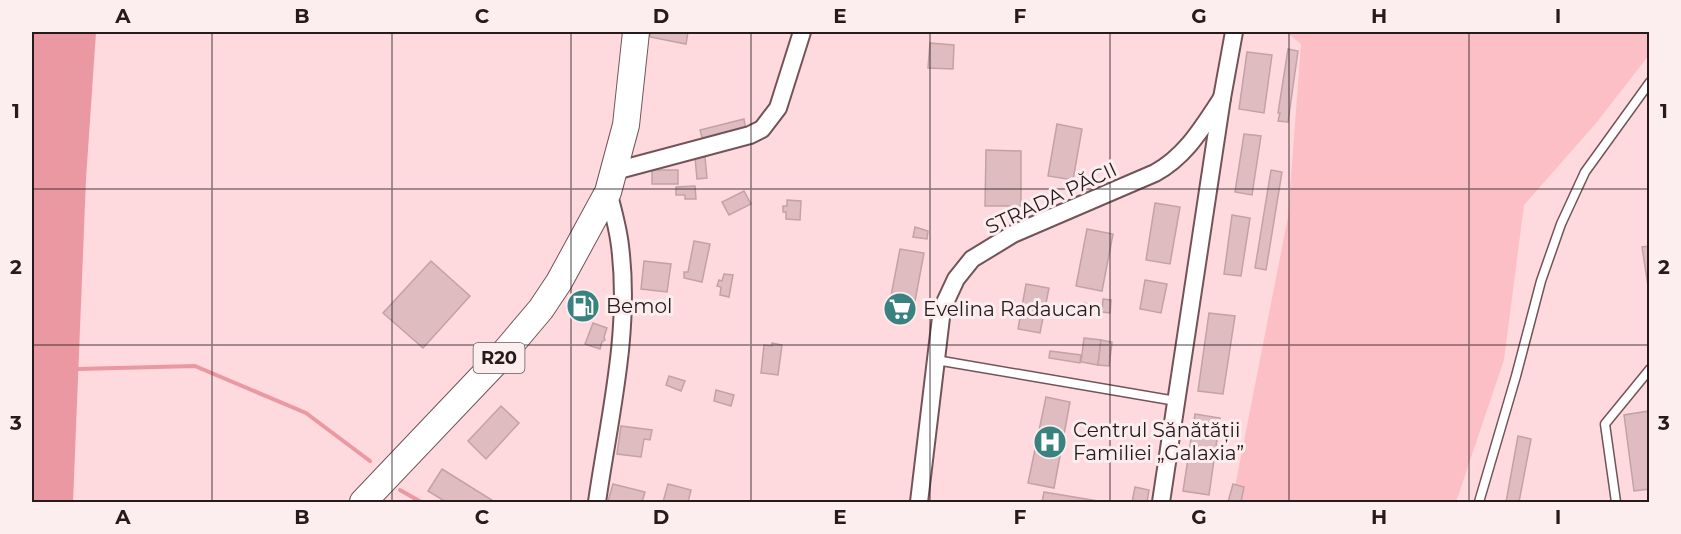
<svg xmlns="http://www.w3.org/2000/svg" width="1681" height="534" font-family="Montserrat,sans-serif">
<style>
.green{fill:#fcbfc5}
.water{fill:#ea98a2}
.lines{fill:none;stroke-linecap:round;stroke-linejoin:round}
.stream{stroke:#ea98a2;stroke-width:4}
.building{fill:#debcbf;stroke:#c3a1a4;stroke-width:1.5}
.service-casing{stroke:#725458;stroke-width:11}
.minor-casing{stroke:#725458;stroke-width:20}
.primary-casing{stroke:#725458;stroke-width:28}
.service{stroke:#fff;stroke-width:8}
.minor{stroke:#fff;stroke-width:16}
.primary{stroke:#fff;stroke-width:26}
.grid{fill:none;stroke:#271a1c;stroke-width:1.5;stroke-opacity:0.55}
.labels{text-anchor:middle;stroke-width:6;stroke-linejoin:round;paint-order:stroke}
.shield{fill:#fceeef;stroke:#675a5b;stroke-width:1.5}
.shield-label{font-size:18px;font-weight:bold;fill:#271a1c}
.street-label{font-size:20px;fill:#271a1c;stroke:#fceeef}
.poi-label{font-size:20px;fill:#271a1c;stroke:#fceeef;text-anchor:start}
.neatline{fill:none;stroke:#271a1c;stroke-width:2}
.grid-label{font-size:20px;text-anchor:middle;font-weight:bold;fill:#271a1c}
</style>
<rect width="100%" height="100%" fill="#fedade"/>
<polygon class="green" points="1286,32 1649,32 1649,55 1597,122 1524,205 1504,360 1456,502 1232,502 1288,217 1301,44"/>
<polygon class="water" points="32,32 96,32 86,179 73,502 32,502"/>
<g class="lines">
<g class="stream">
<polyline points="78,369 195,366 306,413 370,461"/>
<polyline points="400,490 421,502"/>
</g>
</g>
<g class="building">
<polygon points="650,32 688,32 686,44 650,37"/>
<polygon points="930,43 954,45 953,69 928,68"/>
<polygon points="1288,49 1298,51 1288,122 1278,121 1280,113 1278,113"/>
<polygon points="1247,52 1272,55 1264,113 1239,109"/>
<polygon points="744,119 746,131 703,141 700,130"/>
<polygon points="1057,124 1082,129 1073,180 1048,176"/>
<polygon points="1244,134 1261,136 1252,195 1235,192"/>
<polygon points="986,150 1021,151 1021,206 985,206"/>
<polygon points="705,157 707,178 697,179 695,158"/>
<rect x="652" y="170" width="26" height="14"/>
<polygon points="1271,170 1282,172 1266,270 1255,268"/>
<polygon points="695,186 696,199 685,199 685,195 676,195 676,187"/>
<polygon points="744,191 751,204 729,215 722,202"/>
<polygon points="787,200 801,201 800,220 786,219 786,212 783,212 783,206 787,206"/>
<polygon points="1155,203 1180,207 1170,264 1146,260"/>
<polygon points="1232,215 1250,218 1241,276 1224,274"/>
<polygon points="915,227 928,231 927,239 913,237"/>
<polygon points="1087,229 1113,234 1102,291 1076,286"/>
<polygon points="694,241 710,244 702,282 684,278 684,272 688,272"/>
<polygon points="1650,246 1650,299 1642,247"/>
<polygon points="900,249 924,253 915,301 891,296"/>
<polygon points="431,261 470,296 423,348 383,313"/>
<polygon points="644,261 671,264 667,292 641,289"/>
<polygon points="724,274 733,275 729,297 720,295 721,287 717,286 719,280 722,281"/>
<polygon points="1145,280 1167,284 1161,313 1140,309"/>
<polygon points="1026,284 1049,288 1040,333 1018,329"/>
<polygon points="1103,299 1111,300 1110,313 1102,312"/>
<polygon points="1084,303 1093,305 1089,312 1082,310"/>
<polygon points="1209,313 1235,316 1223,394 1198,391"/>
<polygon points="593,323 607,328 604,337 605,340 602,342 600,349 585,344"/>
<polygon points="1084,338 1101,340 1098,365 1081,362"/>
<polygon points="1101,340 1112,342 1109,366 1098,365"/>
<polygon points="772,343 782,345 778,375 761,373 764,345 772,346"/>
<polygon points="1050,351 1081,355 1080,363 1049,358"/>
<polygon points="669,376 685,381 681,391 666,385"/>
<polygon points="716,390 734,395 731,406 714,401"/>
<polygon points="1046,397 1070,402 1054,488 1028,483"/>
<polygon points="501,406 519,423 486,459 468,441"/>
<polygon points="1649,411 1650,489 1634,491 1624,415"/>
<polygon points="1195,414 1220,418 1209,495 1183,491"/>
<polygon points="621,426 652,430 650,440 644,439 641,457 617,454"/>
<polygon points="1518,436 1531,439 1519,502 1506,502"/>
<polygon points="442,469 495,502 446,502 428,491"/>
<polygon points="613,484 645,492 642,502 608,501"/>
<polygon points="668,484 691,490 688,502 663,502"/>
<polygon points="1233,484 1244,487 1241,502 1228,502"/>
<polygon points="1135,487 1149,490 1147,502 1132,502"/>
<polygon points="1044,492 1104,502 1042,502"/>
</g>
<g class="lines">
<defs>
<g id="service">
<polyline points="936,360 1176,401"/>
<polyline points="1479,502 1516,376 1541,281 1561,224 1585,172 1650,82"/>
<polyline points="1616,502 1605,424 1650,369"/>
</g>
<g id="minor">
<polyline points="615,171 750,135 762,129 778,108 802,32"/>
<path d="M 597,502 C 609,418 631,332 620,246 C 618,228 613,210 608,192"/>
<path d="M 919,502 L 942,309 L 956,279 L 972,259 L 1013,234 L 1155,173 C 1186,156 1202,128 1222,98"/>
<polyline points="1161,502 1222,98 1234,32"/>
</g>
<polyline id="primary" points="363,502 497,361 541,309 559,282 608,192 626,125 636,32"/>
</defs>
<use href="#service" class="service-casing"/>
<use href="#minor" class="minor-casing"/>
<use href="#primary" class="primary-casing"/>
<use href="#service" class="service"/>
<use href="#minor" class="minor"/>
<use href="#primary" class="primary"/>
</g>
<path class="grid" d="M 212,32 L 212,502M 392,32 L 392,502M 571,32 L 571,502M 751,32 L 751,502M 930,32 L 930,502M 1110,32 L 1110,502M 1289,32 L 1289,502M 1469,32 L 1469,502M 32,189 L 1650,189M 32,345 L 1650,345"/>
<defs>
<symbol id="fuel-disc" viewBox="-11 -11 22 22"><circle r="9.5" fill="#3a827f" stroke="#fceeef"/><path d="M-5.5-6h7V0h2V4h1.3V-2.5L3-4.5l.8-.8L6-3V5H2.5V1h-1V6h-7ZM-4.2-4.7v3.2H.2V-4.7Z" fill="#fff"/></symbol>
<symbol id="supermarket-disc" viewBox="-11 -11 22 22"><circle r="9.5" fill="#3a827f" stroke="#fceeef"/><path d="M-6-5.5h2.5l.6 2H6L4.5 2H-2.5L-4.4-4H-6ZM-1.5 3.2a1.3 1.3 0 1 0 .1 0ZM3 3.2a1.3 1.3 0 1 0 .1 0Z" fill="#fff"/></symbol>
<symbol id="hospital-disc" viewBox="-11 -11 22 22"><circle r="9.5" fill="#3a827f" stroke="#fceeef"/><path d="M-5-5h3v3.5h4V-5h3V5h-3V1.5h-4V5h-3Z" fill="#fff"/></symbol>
</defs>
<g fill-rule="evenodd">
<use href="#fuel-disc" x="564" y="287" width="38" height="38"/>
<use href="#supermarket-disc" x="881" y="290" width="38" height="38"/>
<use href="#hospital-disc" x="1031" y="423" width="38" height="38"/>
</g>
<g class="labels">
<rect class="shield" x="473.5" y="343" width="51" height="30" rx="4.5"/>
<g class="shield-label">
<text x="499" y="364">R20</text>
</g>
<g class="street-label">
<text transform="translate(1051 198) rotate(-25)" y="7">STRADA PĂCII</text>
</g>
<g class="poi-label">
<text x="606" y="313">Bemol</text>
<text x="923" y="316">Evelina Radaucan</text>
<text x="1073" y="437">Centrul Sănătății<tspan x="1073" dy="23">Familiei „Galaxia”</tspan></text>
</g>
</g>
<rect width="1681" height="534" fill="none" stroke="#fceeef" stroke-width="66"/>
<rect x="33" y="33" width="1615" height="468" class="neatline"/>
<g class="grid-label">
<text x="123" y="23">A</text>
<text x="302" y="23">B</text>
<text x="482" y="23">C</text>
<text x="661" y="23">D</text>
<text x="840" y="23">E</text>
<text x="1020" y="23">F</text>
<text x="1199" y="23">G</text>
<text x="1379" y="23">H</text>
<text x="1558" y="23">I</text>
<text x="16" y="118">1</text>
<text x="1664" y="118">1</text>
<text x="16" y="274">2</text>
<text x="1664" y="274">2</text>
<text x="16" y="430">3</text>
<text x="1664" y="430">3</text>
<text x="123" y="524">A</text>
<text x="302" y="524">B</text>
<text x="482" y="524">C</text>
<text x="661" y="524">D</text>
<text x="840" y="524">E</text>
<text x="1020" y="524">F</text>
<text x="1199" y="524">G</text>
<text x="1379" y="524">H</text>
<text x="1558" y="524">I</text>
</g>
</svg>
